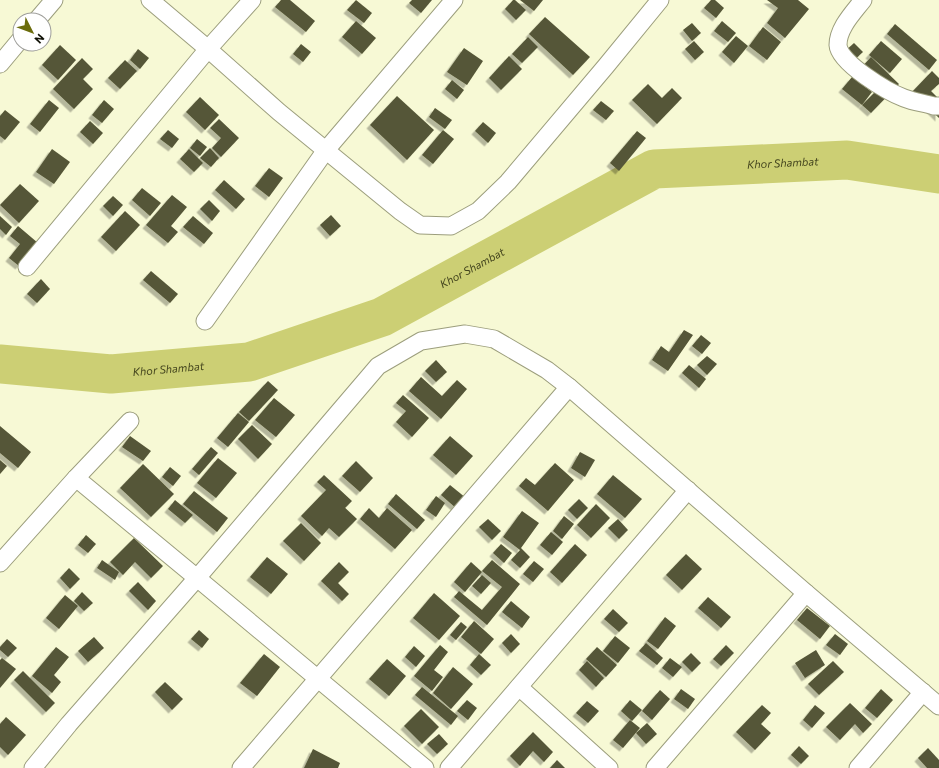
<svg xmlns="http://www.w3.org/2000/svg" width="939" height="768" font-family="Commissioner,sans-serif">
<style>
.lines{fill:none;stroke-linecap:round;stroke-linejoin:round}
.river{stroke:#cccf74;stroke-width:39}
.building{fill:#555637;filter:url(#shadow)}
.street-casing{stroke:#9c9e7d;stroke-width:19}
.street{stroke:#fff;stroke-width:17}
.labels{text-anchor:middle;stroke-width:4;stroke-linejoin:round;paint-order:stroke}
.water-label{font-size:11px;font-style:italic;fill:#44451e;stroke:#fff}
</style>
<defs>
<filter id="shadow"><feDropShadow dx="-3.5" dy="3.5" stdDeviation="0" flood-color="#0004"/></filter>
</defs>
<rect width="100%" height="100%" fill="#f7f9d5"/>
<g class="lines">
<path class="river" id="s1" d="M 0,364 L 111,374 L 249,362 L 382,317 L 654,169 L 847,160 L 939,174"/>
</g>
<g class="building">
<polygon points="281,0 290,0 315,21 306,32 275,7"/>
<polygon points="356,0 372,13 364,23 347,10"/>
<polygon points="412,0 432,0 421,13 409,3"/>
<polygon points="513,0 515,0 526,10 516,20 505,9"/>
<polygon points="520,0 543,0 534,11"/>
<polygon points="711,0 715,0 724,8 716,18 704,8"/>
<polygon points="767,0 798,0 809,9 785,38 767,23 778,8"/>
<polygon points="545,17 590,57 573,75 529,34"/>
<polygon points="356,21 376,38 362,54 342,37"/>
<polygon points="722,21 736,33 728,42 714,31"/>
<polygon points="692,23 701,33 692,41 683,30"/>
<polygon points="895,24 937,60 929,70 887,34"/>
<polygon points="763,27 781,42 767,60 749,46"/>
<polygon points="736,36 748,46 734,63 722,52"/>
<polygon points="528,37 538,47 522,63 512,54"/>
<polygon points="694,41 704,52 695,60 685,49"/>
<polygon points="881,41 902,59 890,73 869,55"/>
<polygon points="854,43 863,52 852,62 843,53"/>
<polygon points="301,44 311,52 303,62 293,54"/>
<polygon points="60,45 76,60 58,80 42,65"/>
<polygon points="464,48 483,61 467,85 447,72"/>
<polygon points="138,49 149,58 140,69 130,60"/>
<polygon points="509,56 522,69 501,90 489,78"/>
<polygon points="871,57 899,84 871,113 862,105 880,87 861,68"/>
<polygon points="82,58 93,69 83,79 93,89 74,109 53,89"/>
<polygon points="125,60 137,71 120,89 108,78"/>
<polygon points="932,71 939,78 939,84 931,91 939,99 939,118 912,92"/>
<polygon points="852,77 872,92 862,105 842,89"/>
<polygon points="452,80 464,90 457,99 445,89"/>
<polygon points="648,84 662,98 672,88 682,98 657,124 632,100"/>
<polygon points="397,96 434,130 407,160 370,125"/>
<polygon points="200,97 219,115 205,130 186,112"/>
<polygon points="49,100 59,108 40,132 30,124"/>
<polygon points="104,100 114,109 102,123 92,115"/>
<polygon points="601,101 614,111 606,120 593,110"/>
<polygon points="435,108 452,120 445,129 429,117"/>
<polygon points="5,110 20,122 5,140 0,136 0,116"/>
<polygon points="219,119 239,138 221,157 212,148 221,138 210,128"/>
<polygon points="90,121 103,133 93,144 80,132"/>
<polygon points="483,122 496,133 488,143 475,131"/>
<polygon points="168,130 179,139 172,148 160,139"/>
<polygon points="443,130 454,139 433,164 422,155"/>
<polygon points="637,131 646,138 619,171 610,163"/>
<polygon points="197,139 207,147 200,156 190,148"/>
<polygon points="210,148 219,158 211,167 200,158"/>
<polygon points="52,149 70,162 54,184 36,172"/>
<polygon points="189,149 203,163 194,172 180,159"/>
<polygon points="269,168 283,178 269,197 255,186"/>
<polygon points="224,180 245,199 236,209 215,190"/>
<polygon points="20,184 39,201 19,223 0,205"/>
<polygon points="142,188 161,203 150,216 132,200"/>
<polygon points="172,195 187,207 171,226 178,232 168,243 146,225"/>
<polygon points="113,196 123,205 113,216 103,206"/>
<polygon points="209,200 220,211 212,221 200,209"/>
<polygon points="125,211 140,225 116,251 101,237"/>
<polygon points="331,215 341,226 330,236 320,225"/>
<polygon points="0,216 12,227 6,235 0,229"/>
<polygon points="193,216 213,233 204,244 183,227"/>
<polygon points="18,226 38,243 19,266 9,258 20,244 10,236"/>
<polygon points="151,271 178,294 170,303 143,280"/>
<polygon points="41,279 50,289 37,303 27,294"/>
<polygon points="684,330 693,335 668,371 652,360 661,346 669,352"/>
<polygon points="701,335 711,343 702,354 692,346"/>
<polygon points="707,356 717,364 707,375 697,365"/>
<polygon points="436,360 447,372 436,382 425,371"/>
<polygon points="689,365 706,379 699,388 682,373"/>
<polygon points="421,377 442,396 457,380 467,389 441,419 409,391"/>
<polygon points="268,381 278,390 249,421 239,412"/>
<polygon points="403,395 429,418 412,437 396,422 406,411 396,403"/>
<polygon points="274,398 295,415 276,437 255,420"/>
<polygon points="238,413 249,422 228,447 217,438"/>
<polygon points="252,425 272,444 258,459 238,439"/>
<polygon points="0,426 31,452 18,468 0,453"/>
<polygon points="130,436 151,451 143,461 122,447"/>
<polygon points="450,436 473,456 456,475 433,455"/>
<polygon points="211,447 218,453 199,475 192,469"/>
<polygon points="580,452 595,460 585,477 571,468"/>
<polygon points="218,458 237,473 216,498 197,483"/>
<polygon points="0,460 7,466 0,474"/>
<polygon points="356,461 373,478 360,492 342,476"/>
<polygon points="555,463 574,480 548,511 519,486 526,478 535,485"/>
<polygon points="143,464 174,494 151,517 120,488"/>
<polygon points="170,467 181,476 173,486 162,477"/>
<polygon points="324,475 352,501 345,508 340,503 357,519 339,537 329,528 322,536 301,516 326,490 317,482"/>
<polygon points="613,475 642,499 625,518 597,494"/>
<polygon points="450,485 466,498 457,509 441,495"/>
<polygon points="194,491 228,518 217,532 183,504"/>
<polygon points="396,494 425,520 417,529 388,504"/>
<polygon points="436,496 445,503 436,517 426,510"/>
<polygon points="579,499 588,508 577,519 568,510"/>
<polygon points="175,500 193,515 185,523 168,509"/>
<polygon points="596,504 610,518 591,538 577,525"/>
<polygon points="369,508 379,518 387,508 412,530 395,549 360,519"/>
<polygon points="522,511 539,523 521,548 530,557 520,568 511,560 520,550 503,537"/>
<polygon points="564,516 574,524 562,539 553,531"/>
<polygon points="488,519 501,531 492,540 479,527"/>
<polygon points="618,519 628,530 619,539 608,528"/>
<polygon points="301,523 321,543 304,561 283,541"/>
<polygon points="551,532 563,542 552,555 540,545"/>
<polygon points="86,535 96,544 88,553 78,545"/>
<polygon points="134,538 163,566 151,578 135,562 123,575 110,562"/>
<polygon points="501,544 512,553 504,563 493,553"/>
<polygon points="575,544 587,555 562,583 550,572"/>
<polygon points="686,554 702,569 682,590 666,575"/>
<polygon points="267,557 288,574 271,594 250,577"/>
<polygon points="102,560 119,572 115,580 97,568"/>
<polygon points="492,560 520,584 487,625 454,597 459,591 482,610 502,587 482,571"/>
<polygon points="534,561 544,569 533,582 523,574"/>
<polygon points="339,562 349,572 338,583 349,594 342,601 321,581"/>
<polygon points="471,562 482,572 465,592 454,582"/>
<polygon points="69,568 80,579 70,589 60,578"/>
<polygon points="482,575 491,583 481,594 472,586"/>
<polygon points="138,582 156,601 148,610 129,591"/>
<polygon points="82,592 93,603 84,611 74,601"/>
<polygon points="434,593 460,616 439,640 413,618"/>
<polygon points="65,595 78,606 59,629 46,618"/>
<polygon points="708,597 731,617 721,628 698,608"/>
<polygon points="511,601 530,617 522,628 502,612"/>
<polygon points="807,608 830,626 820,639 797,620"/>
<polygon points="613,609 628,623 619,632 604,619"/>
<polygon points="665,617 676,626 658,649 647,641"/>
<polygon points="474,621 494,639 481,654 461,637"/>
<polygon points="461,622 467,627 456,640 450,635"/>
<polygon points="199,630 209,639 202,648 191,639"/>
<polygon points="511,634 520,644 511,653 502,643"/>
<polygon points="835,634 848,644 840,655 826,645"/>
<polygon points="615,636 630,648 618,663 603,651"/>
<polygon points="94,637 104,648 88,662 78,651"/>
<polygon points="7,639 17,648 8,657 0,650 0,647"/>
<polygon points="646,643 663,658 657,665 639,651"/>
<polygon points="440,645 448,652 434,670 443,677 432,691 414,676"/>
<polygon points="726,645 734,653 721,666 713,659"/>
<polygon points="414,646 425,656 416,667 405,657"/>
<polygon points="56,647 69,657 54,675 61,682 52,693 32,676"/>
<polygon points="597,647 617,665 606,677 586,659"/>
<polygon points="816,650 825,665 805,678 795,663"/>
<polygon points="691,653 701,663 692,672 682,662"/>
<polygon points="264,654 280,667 257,696 240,683"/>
<polygon points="479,654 491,665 481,675 470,665"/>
<polygon points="2,658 16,669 0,688 0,660"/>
<polygon points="670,658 682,667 673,677 662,668"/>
<polygon points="387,659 406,676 389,696 369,679"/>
<polygon points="587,661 604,678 596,687 579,670"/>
<polygon points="833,661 844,672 819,695 808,684"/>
<polygon points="453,667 473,684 451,709 433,693"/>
<polygon points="23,671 55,703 46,712 14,680"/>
<polygon points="165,682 183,699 172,710 155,692"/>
<polygon points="422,687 458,716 451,725 415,695"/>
<polygon points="681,689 695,699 688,709 674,699"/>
<polygon points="881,689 893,700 877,718 865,708"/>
<polygon points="660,690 670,699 652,720 642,711"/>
<polygon points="467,700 477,708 468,720 457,711"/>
<polygon points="630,700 642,710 632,721 621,711"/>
<polygon points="587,701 599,711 588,723 576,713"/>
<polygon points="850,703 872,724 863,733 855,724 840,740 826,727"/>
<polygon points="762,705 771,713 761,724 771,733 755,750 736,732"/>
<polygon points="815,705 825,713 812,728 803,720"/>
<polygon points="421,709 439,727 422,744 404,726"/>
<polygon points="6,717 26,735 8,755 0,747 0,724"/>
<polygon points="630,720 640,728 623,748 613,740"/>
<polygon points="647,723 657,734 646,744 636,733"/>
<polygon points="533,732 553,752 544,762 533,751 520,766 510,756"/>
<polygon points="439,734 448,744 437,754 427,744"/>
<polygon points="799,746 809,756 801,764 791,755"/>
<polygon points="928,748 939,760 939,768 927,768 918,758"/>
<polygon points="313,749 340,763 338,768 304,768"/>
<polygon points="557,760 565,768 550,768"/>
</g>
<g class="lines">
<defs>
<g id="street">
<polyline points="150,0 208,49 279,112 400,211 420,225 451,226 478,211 508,182 606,66 660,0"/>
<path d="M 863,0 C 853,13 838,28 838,45 C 839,63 888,92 904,98 C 914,102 924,103 934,106 L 939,106"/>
<polyline points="37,20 54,0"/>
<polyline points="0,64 20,40"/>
<polyline points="27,267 208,49 252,0"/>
<polyline points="205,321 326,150 454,0"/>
<polyline points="76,478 197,578 425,768"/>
<polyline points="0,563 76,478 130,421"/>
<polyline points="519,687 609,768"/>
<polyline points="33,768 69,724 197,578 378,366 421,341 465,334 494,339 547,370 569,387"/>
<polyline points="241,768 569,387 806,593 939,706"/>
<polyline points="449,768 688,490"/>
<polyline points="655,768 806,593"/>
<polyline points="858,768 923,692"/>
</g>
</defs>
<use href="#street" class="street-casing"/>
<use href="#street" class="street"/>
</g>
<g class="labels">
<g class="water-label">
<text dy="4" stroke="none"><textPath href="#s1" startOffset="829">Khor Shambat</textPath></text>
<text dy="4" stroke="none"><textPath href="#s1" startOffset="493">Khor Shambat</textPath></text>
<text dy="4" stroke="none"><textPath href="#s1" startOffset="169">Khor Shambat</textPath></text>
</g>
</g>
<g transform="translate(32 32) rotate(132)"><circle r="19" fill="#ffffff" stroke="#9f9f9b"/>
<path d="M0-3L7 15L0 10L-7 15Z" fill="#6b6c0c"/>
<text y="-6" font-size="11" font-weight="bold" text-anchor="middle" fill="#0f1005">N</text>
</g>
</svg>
